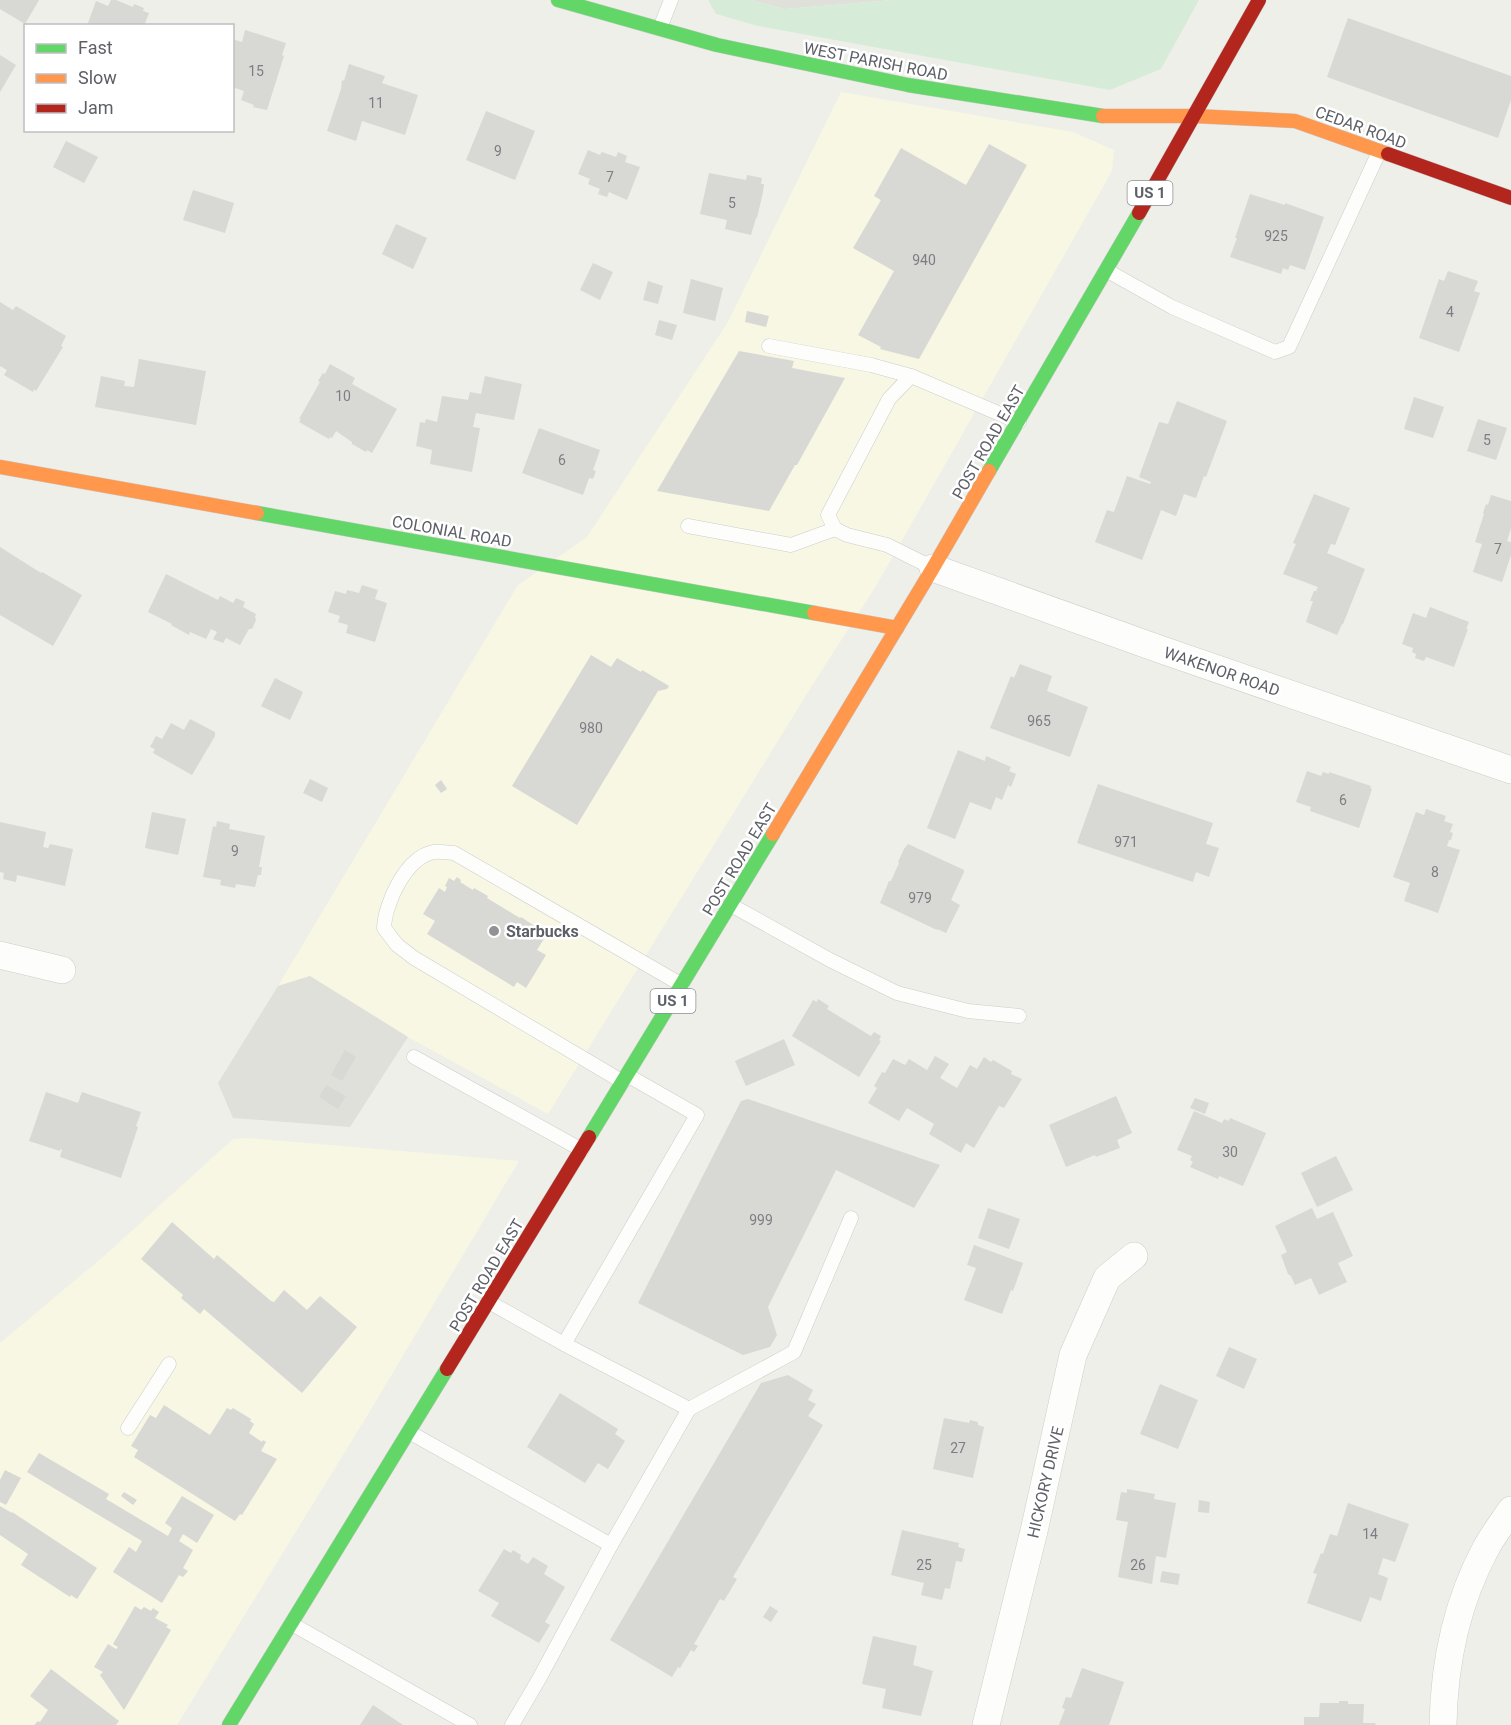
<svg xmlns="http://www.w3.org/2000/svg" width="1511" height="1725" font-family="Roboto,sans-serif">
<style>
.commercial{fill:#f8f7e3}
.industrial{fill:#e0e0da}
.green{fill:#d7ecd8}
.building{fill:#d8d8d4}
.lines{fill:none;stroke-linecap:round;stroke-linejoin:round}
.lane-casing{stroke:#cccdcb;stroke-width:15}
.street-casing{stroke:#cccdcb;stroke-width:28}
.fast-casing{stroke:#cbcccb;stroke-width:15}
.slow-casing{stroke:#cbcccb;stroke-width:15}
.jam-casing{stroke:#cbcccb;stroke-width:15}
.lane{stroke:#fdfdfc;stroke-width:14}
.street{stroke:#fdfdfc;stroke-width:27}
.fast{stroke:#63d668;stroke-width:14}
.slow{stroke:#ff974d;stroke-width:14}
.jam{stroke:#b3261e;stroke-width:14}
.poi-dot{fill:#919295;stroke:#fff;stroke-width:2}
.labels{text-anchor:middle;stroke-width:5;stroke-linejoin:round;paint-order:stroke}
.number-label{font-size:14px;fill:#7d7e84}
.shield{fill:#fff;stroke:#8e9095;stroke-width:1.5}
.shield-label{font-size:15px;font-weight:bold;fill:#5e6068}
.street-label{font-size:16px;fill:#5e6068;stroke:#fff}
.poi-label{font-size:16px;font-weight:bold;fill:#5e6068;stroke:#fff;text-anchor:start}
</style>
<rect width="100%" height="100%" fill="#efefe9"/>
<g class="commercial">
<polygon points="841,92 1073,132 1114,150 1112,171 876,586 813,684 548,1114 408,1037 310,976 278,986 518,585 587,537 728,322"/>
<polygon points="247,1138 519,1161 367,1416 177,1725 0,1725 0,1343 104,1256 233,1139"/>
</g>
<g class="industrial">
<polygon points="752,0 894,0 784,9"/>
<polygon points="310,976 408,1037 350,1127 233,1118 218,1083 278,986"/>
</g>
<polygon class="green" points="708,0 752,0 784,9 894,0 1199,0 1161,69 1110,90 758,26 716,14"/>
<g class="building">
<polygon points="0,0 39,0 25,24 0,9"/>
<polygon points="111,0 116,0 133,7 134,4 144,8 143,11 149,13 144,26 87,26 96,1 108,6"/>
<polygon points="1348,18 1511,76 1511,100 1498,138 1327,77"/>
<polygon points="245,30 286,43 282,55 284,56 267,110 253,107 254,105 241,100 244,91 232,87 232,39 242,42"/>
<polygon points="0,55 16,65 0,92"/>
<polygon points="349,64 385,76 382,83 418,95 405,135 362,121 356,141 327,131 341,89 342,80 344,81"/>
<polygon points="486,111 535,131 515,180 466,160"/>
<polygon points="66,141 98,157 84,183 53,167"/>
<polygon points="989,144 1027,165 919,359 880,349 881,347 858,335 894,271 853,248 881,200 874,196 901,148 966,185"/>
<polygon points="588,150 600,155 602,152 616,157 618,152 627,156 625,162 640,167 627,200 609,192 607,197 598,194 600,189 588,184 590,179 578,174"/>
<polygon points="709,173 746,180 747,175 762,178 761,184 764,184 763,192 757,218 756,218 751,235 725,229 727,220 700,214"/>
<polygon points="193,190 234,203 225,233 183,220"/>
<polygon points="1250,194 1285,205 1285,203 1324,217 1305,270 1290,265 1288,270 1283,268 1281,274 1230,257 1237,238 1235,238"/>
<polygon points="396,224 427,238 413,269 382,254"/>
<polygon points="593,263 613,272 600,300 580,290"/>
<polygon points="1448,271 1478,281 1474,291 1480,293 1459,352 1419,338 1439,279 1444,281"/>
<polygon points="691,279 723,288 715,321 683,313"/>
<polygon points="648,281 663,286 658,304 643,300"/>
<polygon points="0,302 13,310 16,306 66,336 61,346 63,347 36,391 34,389 33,392 4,375 7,370 0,366"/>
<polygon points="747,311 769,316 766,327 745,322"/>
<polygon points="659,320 677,325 672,340 655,335"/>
<polygon points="739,351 794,361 792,368 845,378 797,465 795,465 769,511 657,491"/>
<polygon points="139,359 206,371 196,425 95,407 101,376 125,381 124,386 134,387"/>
<polygon points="330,364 355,378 352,384 397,409 372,453 367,450 366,452 352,444 352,442 336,431 332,438 330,437 329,439 299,422 301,419 299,419 320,382 318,381 323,373 325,374"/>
<polygon points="485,376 522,384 514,420 476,413 473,427 480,428 472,472 430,464 432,450 416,446 420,422 425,423 426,419 437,422 442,396 468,400 470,392 481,394"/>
<polygon points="1414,397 1444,407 1433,438 1404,429"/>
<polygon points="1177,401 1227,421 1206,477 1204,476 1196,498 1184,494 1176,516 1161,510 1142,560 1095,542 1107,510 1114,512 1127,476 1150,484 1151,482 1139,477 1159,422 1168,424"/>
<polygon points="1478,419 1507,428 1496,460 1467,451"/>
<polygon points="539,428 600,450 593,470 596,471 593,479 589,478 583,495 522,473"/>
<polygon points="1314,494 1350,508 1335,545 1331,544 1327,553 1365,569 1343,624 1342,624 1337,635 1306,622 1313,601 1310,601 1314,591 1316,591 1318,587 1283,574 1296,544 1293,543"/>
<polygon points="1491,495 1511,501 1511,528 1507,541 1511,542 1511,555 1502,582 1473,572 1482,544 1475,542 1484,514 1483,513 1486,504 1488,505"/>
<polygon points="0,547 41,573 42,572 82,595 53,646 0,615"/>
<polygon points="166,574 218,600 220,596 233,603 236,598 245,602 243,607 256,614 255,617 256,620 252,629 249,629 240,645 226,638 223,643 213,639 217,632 211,629 206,639 190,632 189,635 171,625 172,624 148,612"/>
<polygon points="362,585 378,590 375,599 387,603 375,642 346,633 348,625 338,622 340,616 328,612 335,591 346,594 347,590 359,593"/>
<polygon points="1430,607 1469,622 1466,629 1468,629 1454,667 1426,657 1424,661 1415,658 1416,654 1412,652 1413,648 1402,644 1413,613 1426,618"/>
<polygon points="591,655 611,667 617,658 641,672 642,670 669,686 667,689 658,691 577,825 512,786"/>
<polygon points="1020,664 1052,676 1047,691 1088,707 1070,757 990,728 1011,676 1014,678"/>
<polygon points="275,678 303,692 290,720 261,706"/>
<polygon points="190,719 215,732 215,736 192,775 153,753 155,749 150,747 156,736 162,739 171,723 184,730"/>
<polygon points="958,750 985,761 986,756 1011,767 1009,771 1016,774 1011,787 1008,785 1002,800 996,797 991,810 970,802 955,839 927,828"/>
<polygon points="1307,771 1321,776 1323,772 1329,774 1329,772 1371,786 1370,788 1372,789 1359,828 1310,811 1311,807 1296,802"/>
<polygon points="310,779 328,788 322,802 303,793"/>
<polygon points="441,780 447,789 441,793 435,785"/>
<polygon points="1098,784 1213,823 1206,844 1219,848 1209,877 1196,872 1193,882 1077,843"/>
<polygon points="1426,809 1446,816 1444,821 1453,824 1450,832 1453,833 1451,840 1449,840 1447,846 1460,850 1438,913 1404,901 1410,883 1393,877 1416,812 1424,815"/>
<polygon points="152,812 186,819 178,855 145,848"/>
<polygon points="217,821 230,824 229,829 265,836 259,867 262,867 261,875 258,875 255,887 236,884 235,888 220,885 221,880 203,877 213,826 216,827"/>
<polygon points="0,822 46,832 43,847 48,848 50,844 73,849 65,886 17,875 16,882 3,879 4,873 0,872"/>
<polygon points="908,844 964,870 964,872 951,900 960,905 946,933 937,929 937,930 880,903 889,881 891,881 899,863 898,862 904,849"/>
<polygon points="457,877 461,880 460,882 473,890 474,888 488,896 487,898 520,918 521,917 547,934 537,950 546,955 526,988 517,982 514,987 427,934 435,921 423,914 439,888 445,892 447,887 445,886 449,878 454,881"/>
<polygon points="818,999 829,1006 827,1009 871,1036 874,1032 881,1036 879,1040 881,1041 859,1077 792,1036 813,1000 817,1002"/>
<polygon points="784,1039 795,1065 746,1086 735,1061"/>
<polygon points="345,1050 356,1057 342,1081 331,1075"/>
<polygon points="935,1056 949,1064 940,1078 957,1088 970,1065 977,1069 984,1057 991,1062 993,1060 1012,1071 1011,1074 1022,1079 1004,1108 999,1106 974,1148 966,1143 961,1153 929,1134 934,1124 907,1108 899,1121 868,1103 877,1088 874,1086 882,1072 885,1073 893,1059 905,1065 909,1059 927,1070"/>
<polygon points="326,1085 346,1096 338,1109 319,1097"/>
<polygon points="46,1092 78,1103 82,1092 141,1112 136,1126 138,1127 121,1178 60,1157 62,1150 60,1149 60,1151 29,1141"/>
<polygon points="1116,1096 1132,1133 1117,1140 1120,1148 1096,1157 1095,1155 1066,1167 1049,1125"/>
<polygon points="1195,1098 1209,1103 1205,1114 1190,1108"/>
<polygon points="748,1099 940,1165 914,1208 836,1170 768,1307 777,1335 770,1347 743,1355 638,1303 741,1101"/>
<polygon points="1194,1111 1222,1123 1224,1119 1229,1121 1230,1118 1266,1133 1243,1186 1219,1176 1218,1179 1190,1167 1193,1162 1190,1160 1192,1156 1177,1150"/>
<polygon points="1336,1156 1353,1190 1317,1207 1301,1173"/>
<polygon points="988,1208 1020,1219 1009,1249 978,1238"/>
<polygon points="1312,1208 1317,1219 1333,1212 1353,1256 1338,1263 1347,1282 1319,1295 1311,1278 1295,1285 1291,1276 1288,1274 1281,1255 1287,1252 1275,1226"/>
<polygon points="172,1222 214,1259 217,1255 271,1301 274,1302 284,1290 307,1310 320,1296 357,1327 302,1393 204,1309 200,1314 181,1298 183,1295 141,1259"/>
<polygon points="974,1245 1023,1263 1013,1291 1011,1290 1002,1314 964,1300 976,1268 967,1265"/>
<polygon points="1229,1347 1257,1359 1244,1389 1216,1376"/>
<polygon points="788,1375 813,1390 808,1400 816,1404 808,1416 823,1425 733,1577 737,1579 724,1601 720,1599 694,1644 698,1646 694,1652 691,1650 680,1668 678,1667 672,1677 610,1640 761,1383"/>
<polygon points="1160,1384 1198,1400 1178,1449 1140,1434"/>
<polygon points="560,1393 618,1429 615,1434 625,1441 608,1469 598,1463 585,1483 527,1447"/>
<polygon points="164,1405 210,1435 227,1408 231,1410 233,1408 251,1419 250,1421 254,1424 249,1433 262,1442 263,1440 266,1442 261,1451 277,1459 242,1515 240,1514 235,1521 134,1457 138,1450 131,1446 150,1415 156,1418"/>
<polygon points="944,1418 969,1423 970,1420 978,1422 978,1425 984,1427 973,1478 933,1469"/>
<polygon points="39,1453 109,1494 106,1499 168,1536 172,1528 165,1523 182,1496 214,1515 197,1543 183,1534 179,1541 193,1550 183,1568 188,1571 183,1577 179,1575 162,1603 113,1572 129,1547 136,1552 142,1541 27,1472"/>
<polygon points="5,1470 21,1478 6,1505 0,1502 0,1480"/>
<polygon points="1127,1489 1155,1494 1154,1499 1176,1503 1166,1558 1156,1556 1152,1584 1118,1577 1128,1522 1116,1520 1121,1492 1127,1493"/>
<polygon points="124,1492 137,1500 133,1505 121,1496"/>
<polygon points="1199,1500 1210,1502 1209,1513 1198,1512"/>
<polygon points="1348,1503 1409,1524 1395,1562 1383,1558 1378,1574 1388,1578 1381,1601 1370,1597 1361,1622 1307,1603 1317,1574 1313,1573 1321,1553 1323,1554 1330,1534 1337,1536"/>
<polygon points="0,1506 12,1513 12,1512 97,1568 77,1599 71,1595 70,1597 21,1565 28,1554 0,1535"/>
<polygon points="902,1530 959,1543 958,1547 965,1549 962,1562 956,1561 950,1589 945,1588 942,1600 921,1595 924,1583 891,1575"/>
<polygon points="504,1549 511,1553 513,1550 521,1555 520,1559 528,1564 533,1557 548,1566 544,1574 565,1587 545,1622 550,1625 539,1643 491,1616 499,1603 478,1591"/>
<polygon points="1162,1571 1180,1574 1178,1585 1160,1582"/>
<polygon points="135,1606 141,1610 144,1607 151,1611 153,1608 159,1612 155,1618 168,1625 166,1627 171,1630 124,1710 100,1675 103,1672 94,1667 108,1644 116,1649 118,1647 113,1644"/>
<polygon points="770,1606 778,1611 771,1622 763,1617"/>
<polygon points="873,1636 917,1646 913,1665 933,1671 921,1716 882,1708 886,1689 862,1684"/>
<polygon points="1082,1668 1124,1682 1109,1725 1059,1725 1065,1709 1062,1708 1066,1697 1071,1698"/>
<polygon points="51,1669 119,1721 116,1725 34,1725 38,1721 40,1722 48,1710 30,1696"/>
<polygon points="1339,1701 1348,1701 1348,1704 1364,1704 1363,1723 1376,1723 1375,1725 1304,1725 1304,1717 1319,1717 1320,1703 1339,1703"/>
<polygon points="373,1705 403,1725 360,1725"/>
</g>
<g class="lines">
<defs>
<g id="lane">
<polyline points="660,28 671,0"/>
<polyline points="1106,270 1172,307 1275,352 1289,347 1379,152"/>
<polyline points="769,346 871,365 911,376"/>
<polyline points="688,526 791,545 835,529"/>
<polyline points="933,568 887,545 847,535 835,529 828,515 889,399 911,376 1019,422"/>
<polyline points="731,905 830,960 897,993 968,1011 1019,1016"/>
<polyline points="414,1057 582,1150"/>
<path d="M 623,1082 L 414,958 L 397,945 L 384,928 C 385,903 406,857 434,852 C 440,851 448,853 454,853 L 682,985"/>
<polyline points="489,1302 564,1344 689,1409 611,1545 539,1679 512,1725"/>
<polyline points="564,1344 697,1115 627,1075"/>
<polyline points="689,1409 794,1352 851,1218"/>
<polyline points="128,1428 169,1364"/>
<polyline points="409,1432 611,1545"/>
<polyline points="292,1624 470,1725"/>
</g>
<g id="street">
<polyline points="933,568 1162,650 1511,770"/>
<polyline points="0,955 62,970"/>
<polyline points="986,1725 1034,1531 1073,1355 1107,1278 1134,1256"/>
<path d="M 1443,1725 C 1444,1664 1457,1602 1486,1548 C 1493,1535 1503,1522 1511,1510"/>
</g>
<g id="fast">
<polyline points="558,0 717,45 908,85 1103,116"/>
<polyline points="989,471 1139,213"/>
<polyline points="257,513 814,613"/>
<polyline points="589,1137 773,834"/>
<polyline points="229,1725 447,1369"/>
</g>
<g id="slow">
<polyline points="1103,116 1194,116 1295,121 1388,154"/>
<polyline points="0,467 257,513"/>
<polyline points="814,613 897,628"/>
<polyline points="773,834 933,568 989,471"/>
</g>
<g id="jam">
<polyline points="1388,154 1511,198"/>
<polyline points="1139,213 1259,0"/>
<polyline points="447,1369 589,1137"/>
</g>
</defs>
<use href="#lane" class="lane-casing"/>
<use href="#street" class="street-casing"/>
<use href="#fast" class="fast-casing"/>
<use href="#slow" class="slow-casing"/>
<use href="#jam" class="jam-casing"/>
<use href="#lane" class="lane"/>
<use href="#street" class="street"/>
<use href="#fast" class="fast"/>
<use href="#slow" class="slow"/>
<use href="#jam" class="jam"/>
</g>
<circle class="poi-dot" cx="494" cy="931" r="6"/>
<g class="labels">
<g class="number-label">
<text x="256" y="76">15</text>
<text x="376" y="108">11</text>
<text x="498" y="156">9</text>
<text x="610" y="182">7</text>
<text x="732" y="208">5</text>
<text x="1276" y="241">925</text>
<text x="924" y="265">940</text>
<text x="1450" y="317">4</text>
<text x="343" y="401">10</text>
<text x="1487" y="445">5</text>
<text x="562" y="465">6</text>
<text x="1498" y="554">7</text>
<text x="1039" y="726">965</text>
<text x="591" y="733">980</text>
<text x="1343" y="805">6</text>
<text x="1126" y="847">971</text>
<text x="235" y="856">9</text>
<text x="1435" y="877">8</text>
<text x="920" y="903">979</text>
<text x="1230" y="1157">30</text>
<text x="761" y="1225">999</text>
<text x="958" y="1453">27</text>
<text x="1370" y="1539">14</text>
<text x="924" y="1570">25</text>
<text x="1138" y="1570">26</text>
</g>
<g class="shield">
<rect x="1127.5" y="181" width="45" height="24" rx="4.5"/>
<rect x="650.5" y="989" width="45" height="24" rx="4.5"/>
</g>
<g class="shield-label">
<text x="1150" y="198">US 1</text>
<text x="673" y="1006">US 1</text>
</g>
<g class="street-label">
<text transform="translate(876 61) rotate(11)" y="6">WEST PARISH ROAD</text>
<text transform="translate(1361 127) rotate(20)" y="6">CEDAR ROAD</text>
<text transform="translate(988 442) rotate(-60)" y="6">POST ROAD EAST</text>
<text transform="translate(452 531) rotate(10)" y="6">COLONIAL ROAD</text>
<text transform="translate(1222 671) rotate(19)" y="6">WAKENOR ROAD</text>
<text transform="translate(739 859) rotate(-59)" y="6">POST ROAD EAST</text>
<text transform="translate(486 1275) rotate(-59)" y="6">POST ROAD EAST</text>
<text transform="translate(1045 1482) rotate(-77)" y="6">HICKORY DRIVE</text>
</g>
<g class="poi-label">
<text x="506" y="937">Starbucks</text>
</g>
</g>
<rect x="24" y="24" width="210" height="108" fill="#ffffff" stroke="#bfbfc3" stroke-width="1.5"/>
<rect x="36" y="44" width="30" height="9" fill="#63d668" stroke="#bfbfc3" stroke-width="1.5"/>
<text x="78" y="54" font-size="18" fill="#5e6068">Fast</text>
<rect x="36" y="74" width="30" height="9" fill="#ff974d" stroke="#bfbfc3" stroke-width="1.5"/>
<text x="78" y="84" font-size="18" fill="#5e6068">Slow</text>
<rect x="36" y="104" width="30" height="9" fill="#b3261e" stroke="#bfbfc3" stroke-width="1.5"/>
<text x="78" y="114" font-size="18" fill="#5e6068">Jam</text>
</svg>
